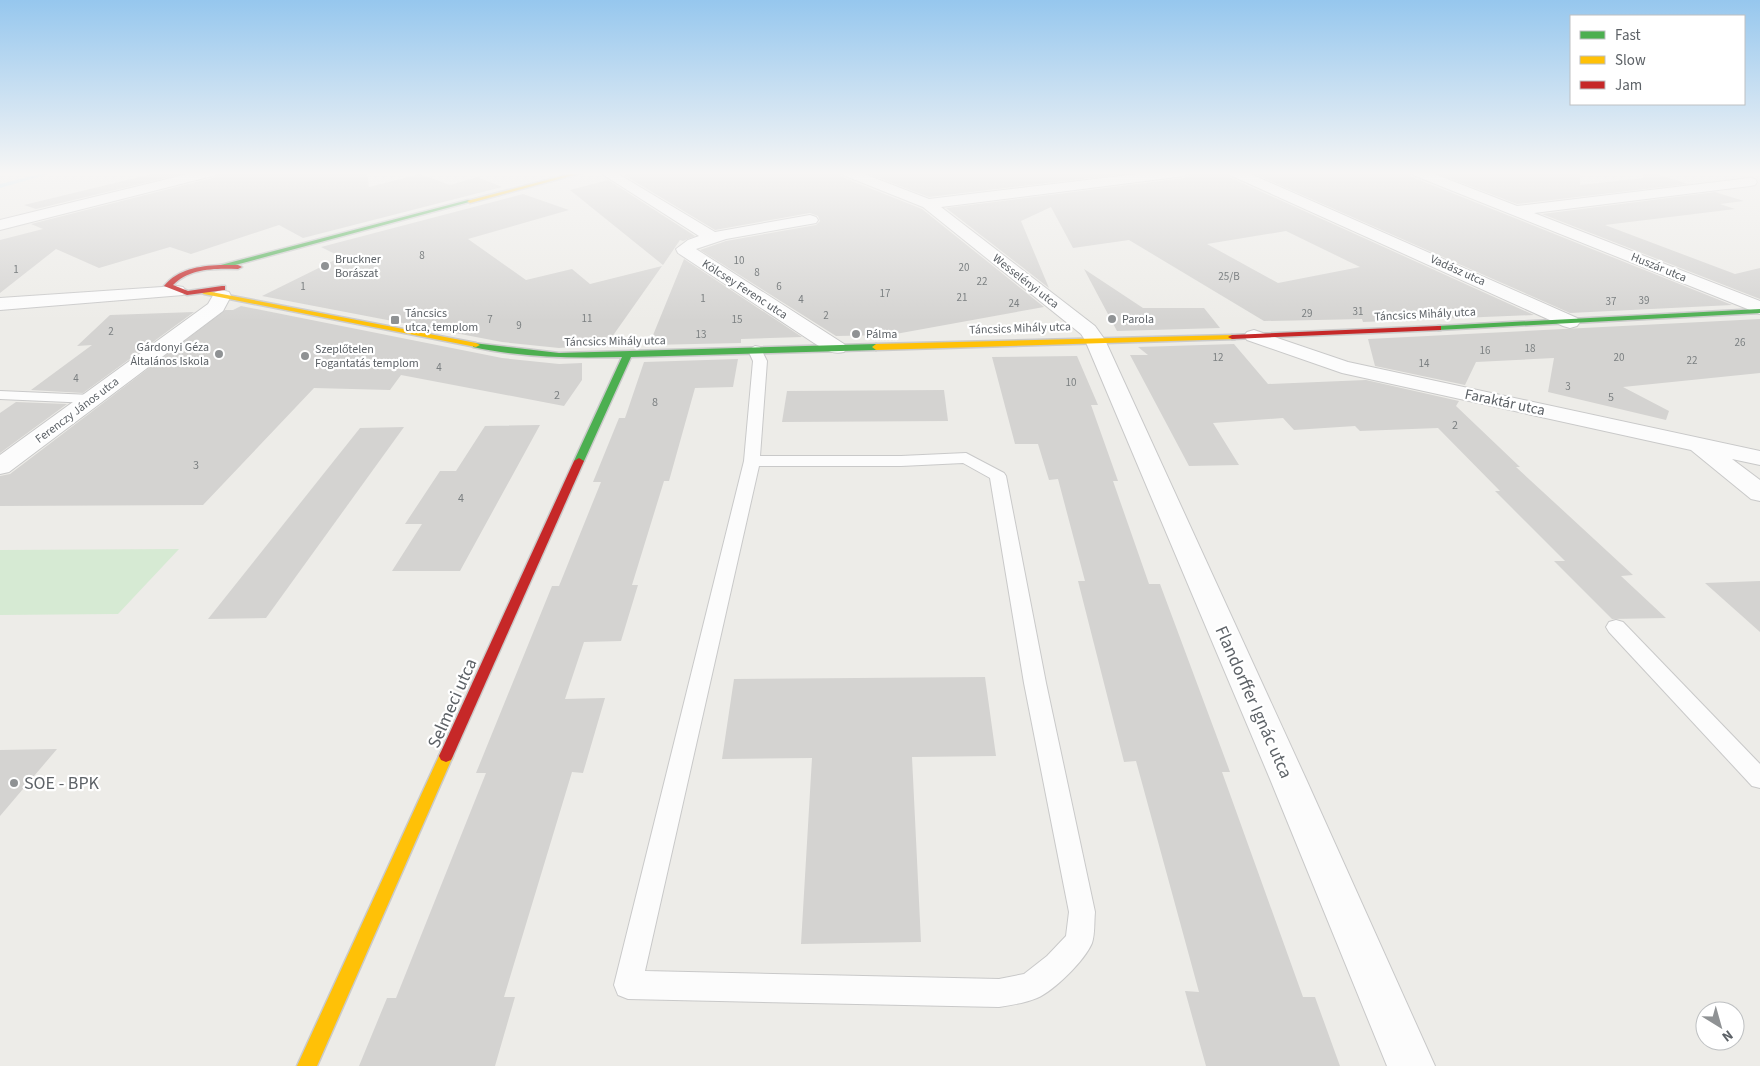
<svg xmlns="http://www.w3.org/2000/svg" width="1760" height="1066" font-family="'Source Sans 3',sans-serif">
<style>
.green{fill:#d6ead3}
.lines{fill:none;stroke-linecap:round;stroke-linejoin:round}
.stream{fill:#bce3f8;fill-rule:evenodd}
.building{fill:#d4d3d1;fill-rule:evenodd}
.lane-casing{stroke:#c9c9c9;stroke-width:2}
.street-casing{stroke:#c9c9c9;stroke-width:2}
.fast-casing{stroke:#cacaca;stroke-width:3}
.slow-casing{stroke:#cacaca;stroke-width:3}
.jam-casing{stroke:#cacaca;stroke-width:3}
.lane{fill:#fcfcfc;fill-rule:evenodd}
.street{fill:#fcfcfc;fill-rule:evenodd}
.fast{fill:#4caf50;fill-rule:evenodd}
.slow{fill:#ffc107;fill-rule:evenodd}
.jam{fill:#c62828;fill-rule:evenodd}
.poi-dot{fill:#8f9294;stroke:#fff;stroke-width:2}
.labels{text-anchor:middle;stroke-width:4.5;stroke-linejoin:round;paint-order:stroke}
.far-number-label{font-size:11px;fill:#7c8082}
.far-poi-label{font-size:12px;fill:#5d6267;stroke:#fff;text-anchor:start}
.far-street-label{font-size:12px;fill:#5d6267;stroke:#fff}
.number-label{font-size:12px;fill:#7c8082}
.street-label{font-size:15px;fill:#5d6267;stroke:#fff}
.near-street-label{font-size:18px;fill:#5d6267;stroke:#fff}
.near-poi-label{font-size:18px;fill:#5d6267;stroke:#fff;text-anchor:start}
</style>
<rect width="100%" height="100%" fill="#edece8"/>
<polygon class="green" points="179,549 118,614 0,615 0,550"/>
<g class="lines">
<polygon class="stream" points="48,172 55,172 0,188 0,184"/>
</g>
<g class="building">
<polygon points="160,172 190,172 36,209 24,205"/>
<polygon points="220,172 367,172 369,187 420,174 450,185 477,177 502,187 303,238 279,225 191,254 170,247 99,268 56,249 0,293 0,240 43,229 31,224 216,177"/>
<polygon points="639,172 839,172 842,177 922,209 1044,307 890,335 836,336 700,250 726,241 816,225 820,221 818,216 810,213 715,230 624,175"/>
<polygon points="863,172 1141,172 929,197"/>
<path d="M 1193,172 L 1226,172 L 1229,177 L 1534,315 L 1363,322 L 1362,319 L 1264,321 L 1129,240 L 1073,248 L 1051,207 L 1021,221 L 1049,288 L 946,208 L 1184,178 ZM 1286,231 L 1360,267 L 1278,283 L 1207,244 Z"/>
<polygon points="1250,172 1409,172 1412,177 1732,305 1570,313"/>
<polygon points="1433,172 1580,172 1580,185 1643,178 1644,172 1650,172 1688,184 1517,204"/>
<polygon points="608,180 695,236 683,241 680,240 663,265 570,190"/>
<polygon points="1715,192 1744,201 1720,204 1735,209 1605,225 1735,274 1760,268 1760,299 1542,214"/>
<polygon points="523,194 569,210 468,239 526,280 572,269 590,284 662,266 607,344 559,348 502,342 262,296 341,257 321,247"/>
<polygon points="684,259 802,337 741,339 741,343 649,345"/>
<polygon points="1084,269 1143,308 1204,308 1220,328 1117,331"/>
<polygon points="241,306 502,358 559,364 582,363 582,380 564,406 401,375 390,390 314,388 203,505 0,506 0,476 10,474 225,310 233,310"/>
<polygon points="194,312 83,393 31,390 92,345 77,346 110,315"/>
<polygon points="1760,319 1760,373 1623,387 1669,411 1666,420 1548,392 1554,358 1476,362 1465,385 1375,366 1368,339"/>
<polygon points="1234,344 1268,384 1366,380 1459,401 1456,406 1520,467 1516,467 1633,575 1621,576 1666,618 1612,619 1554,561 1565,561 1495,491 1500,491 1438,428 1360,431 1355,426 1294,430 1283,418 1213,423 1239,465 1189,466 1130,355 1148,355 1138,347"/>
<polygon points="1077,356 1098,405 1091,405 1118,481 1113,481 1149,584 1160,584 1230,772 1222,772 1303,997 1315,997 1340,1066 1206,1066 1185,991 1199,992 1136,761 1124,762 1078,581 1085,581 1058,479 1049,480 1038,444 1015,444 992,357"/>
<polygon points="738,359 733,387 695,388 669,481 664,481 632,585 638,585 621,641 584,642 565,699 605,698 583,773 572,772 504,997 515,997 495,1066 359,1066 387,998 396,998 486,773 476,773 552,586 559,586 601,482 593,482 619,418 625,418 644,362"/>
<polygon points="944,390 948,421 782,422 787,391"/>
<polygon points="16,402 67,404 0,453 0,413"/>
<polygon points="540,425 460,571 392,571 422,524 405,524 440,471 456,471 485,426"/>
<polygon points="404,427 266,618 208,619 360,428"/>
<polygon points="1760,581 1760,632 1705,583"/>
<polygon points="985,677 996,756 912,757 921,942 801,944 812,758 722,759 734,679"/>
<polygon points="57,749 0,816 0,750"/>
</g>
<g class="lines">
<defs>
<g id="lane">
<path d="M 755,346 L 760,347 L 767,361 L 760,456 L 901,456 L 966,453 L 1004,473 L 1006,476 L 1046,683 L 1095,912 C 1094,922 1095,934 1092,943 C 1085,960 1054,991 1037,998 C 1025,1003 1012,1005 999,1007 L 628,999 L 618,995 L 614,985 L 744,461 L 753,361 L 748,350 ZM 963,463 L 990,478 L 1024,683 L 1069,912 L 1066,936 L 1047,956 L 1024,974 L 999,979 L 645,971 L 759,466 L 901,466 Z"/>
<polygon points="0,391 91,395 96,396 98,399 96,402 91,403 0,399"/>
<polygon points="1616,620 1623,622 1760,764 1760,788 1752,786 1609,632 1606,627 1609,622"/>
</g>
<g id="street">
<polygon points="196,172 218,172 216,175 0,230 0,220"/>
<path d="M 599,172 L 615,172 L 715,232 L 810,215 L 816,217 L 818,220 L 816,223 L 726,239 L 696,249 L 844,344 L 847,348 L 844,352 C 832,355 824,349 814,343 L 678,253 L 676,249 L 688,240 L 699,236 Z"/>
<polygon points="841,172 859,172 929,199 1154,172 1191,172 1184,176 941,207 1095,326 1105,340 1306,779 1435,1066 1387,1066 1270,779 1085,340 1081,334 923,207 843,175"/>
<polygon points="1228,172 1246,172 1577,318 1580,322 1577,326 1570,328 1563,326 1230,175"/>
<polygon points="1411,172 1429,172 1517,206 1750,178 1755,179 1757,182 1755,185 1750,186 1534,213 1760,301 1760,314 1413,175"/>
<polygon points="177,286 183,287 186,291 183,295 0,310 0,298"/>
<polygon points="222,290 229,292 231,296 223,311 9,472 0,474 0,455 208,304 215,292"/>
<polygon points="1254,330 1348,362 1760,451 1760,465 1732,459 1760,480 1760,501 1751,499 1691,450 1342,373 1247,340 1244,336 1247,332"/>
</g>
<g id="fast">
<polygon points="468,200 473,201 224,268 217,266"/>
<polygon points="1760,309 1760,313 1438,330 1434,328 1438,326"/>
<path d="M 473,343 L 559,353 L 876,344 L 880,347 L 876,350 L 631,357 L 584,461 L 579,464 L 574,461 L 622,357 C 571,358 523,358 473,347 Z"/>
</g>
<g id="slow">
<polygon points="577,172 585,172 470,203 467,201"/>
<polygon points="201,290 476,343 480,345 476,347 204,294 200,292"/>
<polygon points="1232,335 1236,337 1235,339 876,350 872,347 876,344"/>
<polygon points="446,750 451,752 453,756 317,1066 297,1066 439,756 441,752"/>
</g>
<g id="jam">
<path d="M 220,265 L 238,265 L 242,267 L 238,269 C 216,268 189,268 173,285 L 188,291 L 222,286 L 225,286 L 225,290 L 187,295 L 164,286 C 178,269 199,266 220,265 Z"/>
<polygon points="1438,326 1441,326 1441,330 1232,339 1228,337 1232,335"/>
<polygon points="579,458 584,461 453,756 451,760 446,762 441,760 439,756 574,461"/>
</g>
</defs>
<use href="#lane" class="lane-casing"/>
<use href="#street" class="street-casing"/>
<use href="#fast" class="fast-casing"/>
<use href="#slow" class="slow-casing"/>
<use href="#jam" class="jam-casing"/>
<use href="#lane" class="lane"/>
<use href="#street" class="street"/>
<use href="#fast" class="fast"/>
<use href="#slow" class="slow"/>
<use href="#jam" class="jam"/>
</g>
<linearGradient id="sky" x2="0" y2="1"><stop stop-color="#96c7ee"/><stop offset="0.54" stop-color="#f7f6f5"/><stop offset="1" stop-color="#f7f6f5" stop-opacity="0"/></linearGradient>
<rect width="1760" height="321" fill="url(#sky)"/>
<g class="poi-dot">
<circle cx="325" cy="266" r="5"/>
<circle cx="1112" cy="319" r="5"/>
<rect x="390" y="315" width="10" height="10" rx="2.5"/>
<circle cx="856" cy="334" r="5"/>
<circle cx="219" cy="354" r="5"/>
<circle cx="305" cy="356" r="5"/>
<circle cx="14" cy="783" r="5"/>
</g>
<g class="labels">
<g class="far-number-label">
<text x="422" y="259">8</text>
<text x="739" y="264">10</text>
<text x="964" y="271">20</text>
<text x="16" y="273">1</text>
<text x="757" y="276">8</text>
<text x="1229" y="280">25/B</text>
<text x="982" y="285">22</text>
<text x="303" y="290">1</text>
<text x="779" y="290">6</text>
<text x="885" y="297">17</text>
<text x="962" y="301">21</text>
<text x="703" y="302">1</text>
<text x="801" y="303">4</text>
<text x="1644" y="304">39</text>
<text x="1611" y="305">37</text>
<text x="1014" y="307">24</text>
<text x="1358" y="315">31</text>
<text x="1307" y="317">29</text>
<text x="826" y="319">2</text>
<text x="587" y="322">11</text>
<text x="490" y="323">7</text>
<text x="737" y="323">15</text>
<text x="519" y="329">9</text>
<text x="111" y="335">2</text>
<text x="701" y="338">13</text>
<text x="1740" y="346">26</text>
<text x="1530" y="352">18</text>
<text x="1485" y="354">16</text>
<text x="1218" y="361">12</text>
<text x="1619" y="361">20</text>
<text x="1692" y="364">22</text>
<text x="1424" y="367">14</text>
<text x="439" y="371">4</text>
<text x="76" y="382">4</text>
<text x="1071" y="386">10</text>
<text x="1568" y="390">3</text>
</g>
<g class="far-poi-label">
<text x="335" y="263">Bruckner<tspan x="335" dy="14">Borászat</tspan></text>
<text x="405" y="317">Táncsics<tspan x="405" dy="14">utca, templom</tspan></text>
<text x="1122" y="323">Parola</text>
<text x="866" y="338">Pálma</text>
<text x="209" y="351" text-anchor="end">Gárdonyi Géza<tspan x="209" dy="14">Általános Iskola</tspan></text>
<text x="315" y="353">Szeplőtelen<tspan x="315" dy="14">Fogantatás templom</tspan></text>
</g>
<g class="far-street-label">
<text transform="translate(1659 267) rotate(22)" y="4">Huszár utca</text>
<text transform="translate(1458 270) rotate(24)" y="4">Vadász utca</text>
<text transform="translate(1026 281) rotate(38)" y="4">Wesselényi utca</text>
<text transform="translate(745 289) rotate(33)" y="4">Kölcsey Ferenc utca</text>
<text transform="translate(1425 314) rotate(-3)" y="4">Táncsics Mihály utca</text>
<text transform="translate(1020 328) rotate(-2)" y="4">Táncsics Mihály utca</text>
<text transform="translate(615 341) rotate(-1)" y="4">Táncsics Mihály utca</text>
<text transform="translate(77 410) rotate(-37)" y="4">Ferenczy János utca</text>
</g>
<g class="number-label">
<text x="557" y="399">2</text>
<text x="1611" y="401">5</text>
<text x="655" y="406">8</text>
<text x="1455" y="429">2</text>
<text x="196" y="469">3</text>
<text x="461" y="502">4</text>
</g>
<g class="street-label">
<text transform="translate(1505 402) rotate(12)" y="5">Faraktár utca</text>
</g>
<g class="near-street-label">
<text transform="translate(1254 702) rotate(66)" y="6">Flandorffer Ignác utca</text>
<text transform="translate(452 703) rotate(-66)" y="6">Selmeci utca</text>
</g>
<g class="near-poi-label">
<text x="24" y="789">SOE - BPK</text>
</g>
</g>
<rect x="1570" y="15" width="175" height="90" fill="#ffffff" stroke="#bec0c2"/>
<rect x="1580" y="31" width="25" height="8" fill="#4caf50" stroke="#bec0c2"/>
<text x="1615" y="40" font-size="15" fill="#5d6267">Fast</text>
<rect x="1580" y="56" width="25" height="8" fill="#ffc107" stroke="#bec0c2"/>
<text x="1615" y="65" font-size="15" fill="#5d6267">Slow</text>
<rect x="1580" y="81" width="25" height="8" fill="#c62828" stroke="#bec0c2"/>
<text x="1615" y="90" font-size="15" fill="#5d6267">Jam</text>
<g transform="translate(1720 1026) rotate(143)"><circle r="24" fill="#ffffff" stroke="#bec0c2"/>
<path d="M0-4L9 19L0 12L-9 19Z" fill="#8f9294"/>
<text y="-8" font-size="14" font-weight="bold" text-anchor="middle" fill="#5d6267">N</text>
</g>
</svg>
